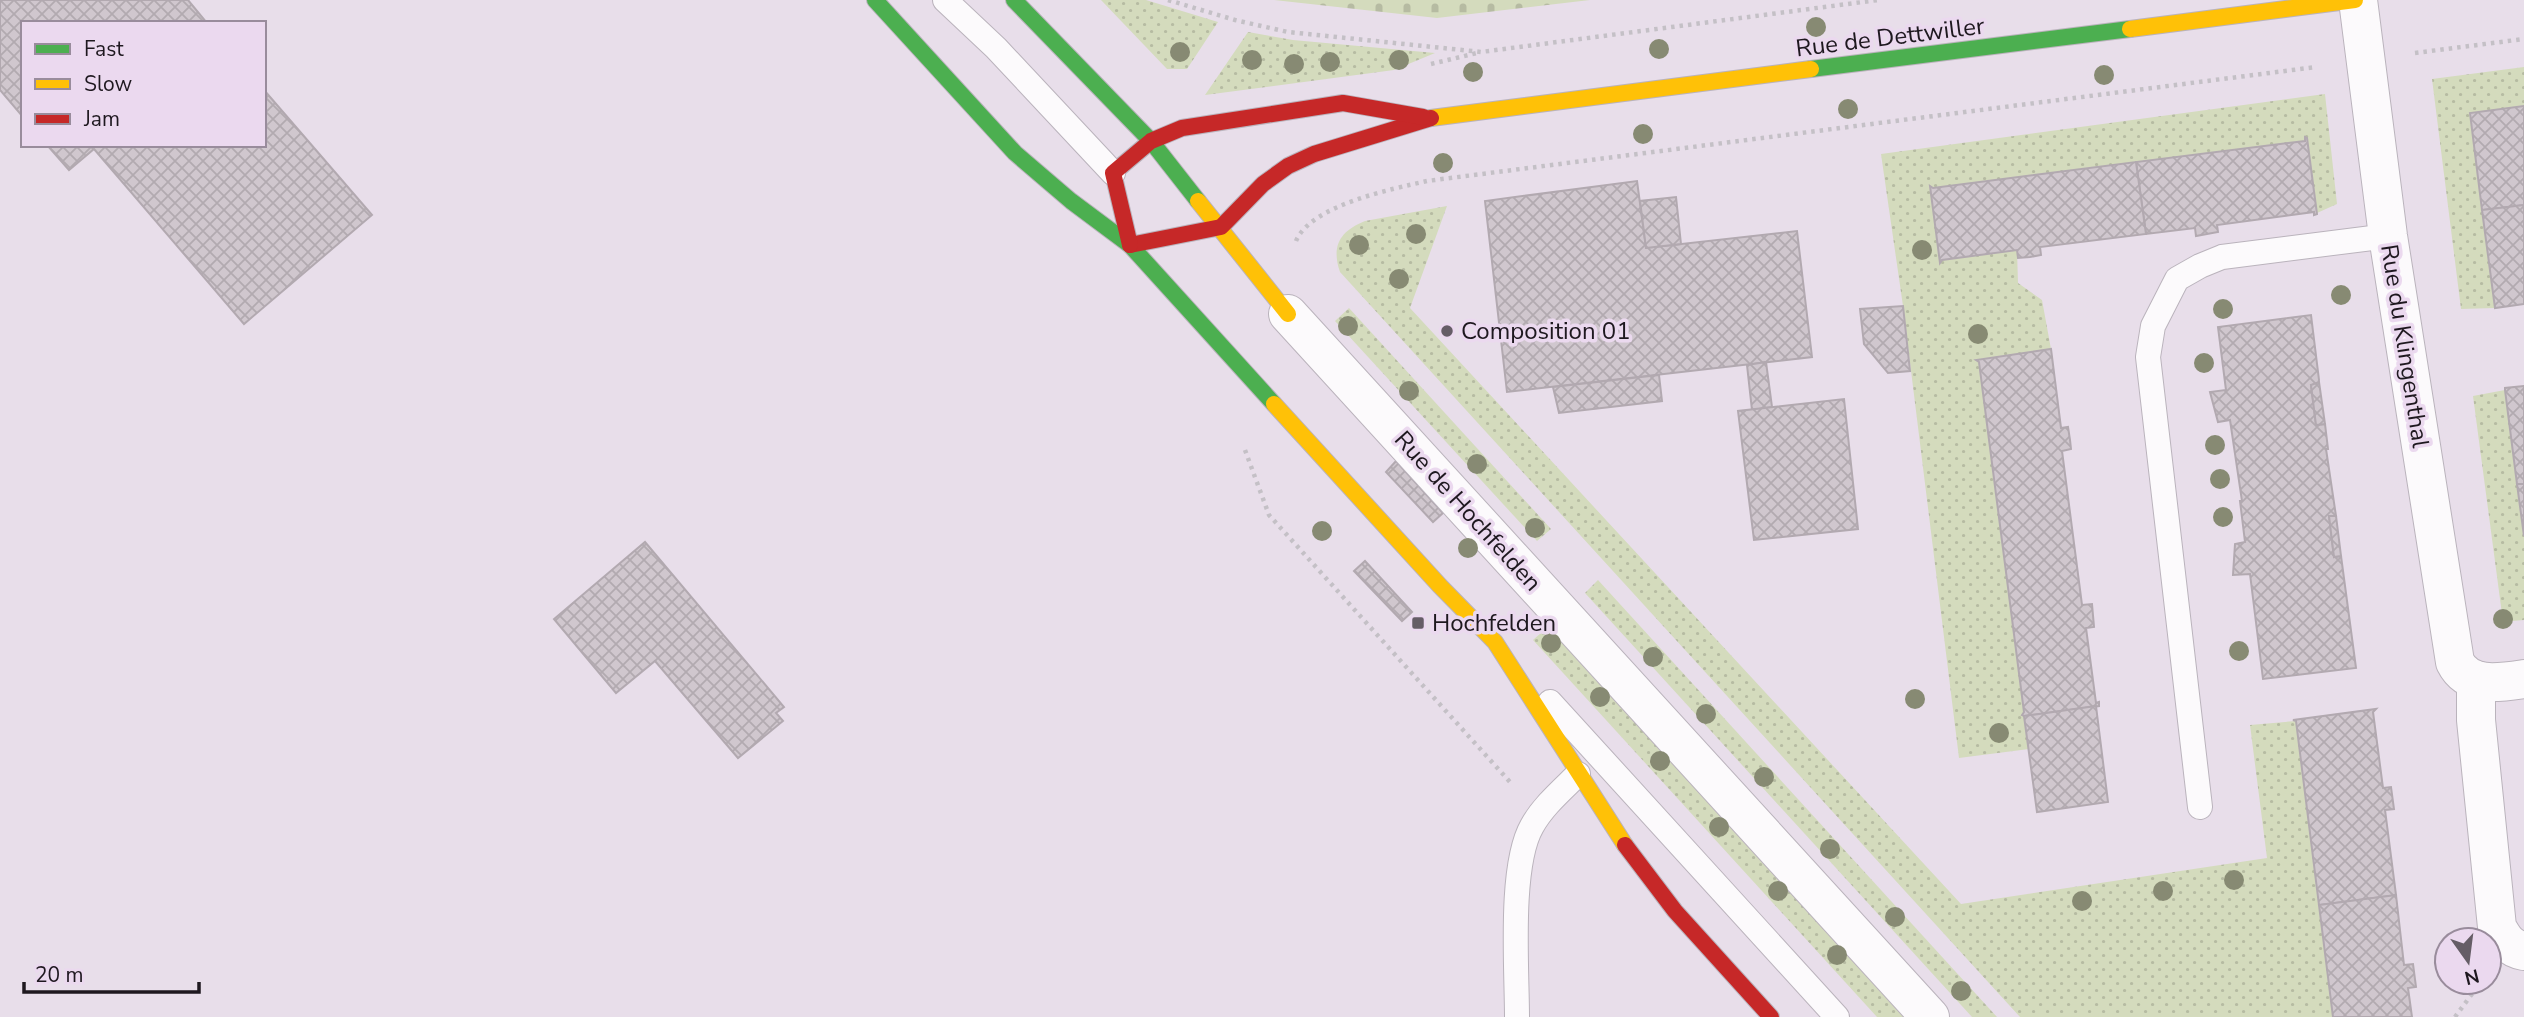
<svg xmlns="http://www.w3.org/2000/svg" width="2524" height="1017" font-family="'Nunito Sans',sans-serif">
<style>
.grass{fill:url(#grass-dots)}
.cemetery{fill:url(#cemetery-stones)}
.building{fill:url(#building-cross-hatch);stroke:#b2a9b0;stroke-width:2}
.lines{fill:none;stroke-linecap:round;stroke-linejoin:round}
.lane-casing{stroke:#bab3bc;stroke-width:26}
.street-casing{stroke:#bab3bc;stroke-width:40}
.fast-casing{stroke:#bab3bc;stroke-width:18}
.slow-casing{stroke:#bab3bc;stroke-width:18}
.jam-casing{stroke:#bab3bc;stroke-width:18}
.path{stroke:#c4c0c6;stroke-width:4.5;stroke-dasharray:3.5 5;stroke-linecap:butt}
.lane{stroke:#fcfafc;stroke-width:24}
.street{stroke:#fcfafc;stroke-width:38}
.fast{stroke:#4caf50;stroke-width:16}
.slow{stroke:#ffc107;stroke-width:16}
.jam{stroke:#c62828;stroke-width:16}
.tree{fill:#878a73}
.poi-dot{fill:#655d66;stroke:#ebd9ef;stroke-width:2.5}
.labels{text-anchor:middle;stroke-width:7;stroke-linejoin:round;paint-order:stroke}
.street-label{font-size:24px;fill:#1e181f;stroke:#ebd9ef}
.poi-label{font-size:24px;fill:#1e181f;stroke:#ebd9ef;text-anchor:start}
</style>
<defs>
<pattern id="grass-dots" width="8" height="8" patternUnits="userSpaceOnUse" patternTransform="scale(1.75)"><rect width="8" height="8" fill="#d4dbbd"/><path d="M2 2h.1M6 6h.1" fill="none" stroke="#b6bba2" stroke-width="1.8" stroke-linecap="round"/></pattern>
<pattern id="cemetery-stones" width="16" height="16" patternUnits="userSpaceOnUse" patternTransform="scale(1.75)"><rect width="16" height="16" fill="#d4dbbd"/><path d="M2 7V4a2 2 0 0 1 4 0v3zM10 15v-3a2 2 0 0 1 4 0v3z" fill="#b6bba2"/></pattern>
<pattern id="building-cross-hatch" width="8" height="8" patternUnits="userSpaceOnUse" patternTransform="scale(1.75)"><rect width="8" height="8" fill="#d0c7ce"/><path d="M0 0l8 8M0 8l8-8" fill="none" stroke="#b2aab0"/></pattern>
</defs>
<rect width="100%" height="100%" fill="#e8deea"/>
<g class="grass">
<polygon points="1101,0 1146,0 1218,22 1187,69 1167,69"/>
<polygon points="1248,32 1293,40 1435,53 1394,70 1205,95"/>
<polygon points="2524,67 2524,106 2470,114 2495,308 2461,309 2432,79"/>
<polygon points="2325,94 2337,204 2317,213 2307,138 2305,137 2305,141 1933,188 1930,186 1940,263 1942,260 2017,250 2018,283 2042,300 2051,349 1976,360 1979,362 2024,712 2022,715 2024,716 2029,749 1959,758 1903,306 1881,154"/>
<path d="M 1447,206 L 1410,308 L 1961,904 L 2267,858 L 2250,725 L 2296,721 L 2334,1017 L 2020,1017 L 1340,272 C 1331,246 1340,231 1365,221 Z"/>
<polygon points="1349,308 1551,529 1537,541 1335,321"/>
<polygon points="2505,390 2524,536 2524,620 2512,621 2502,614 2473,396"/>
<polygon points="1598,580 1997,1017 1972,1017 1585,593"/>
<polygon points="1551,624 1910,1017 1877,1017 1533,640"/>
</g>
<polygon class="cemetery" points="1274,0 1590,0 1437,18"/>
<g class="building">
<polygon points="0,0 188,0 207,23 23,23 23,117 0,90"/>
<polygon points="264,90 372,215 244,324 94,149 69,170 47,145 264,145"/>
<polygon points="2524,106 2524,205 2482,210 2470,113"/>
<polygon points="2305,137 2307,138 2317,214 2314,215 2314,212 2217,225 2218,232 2196,236 2195,228 2146,234 2136,162 2305,141"/>
<polygon points="2136,162 2146,234 2040,247 2041,255 2030,257 2018,258 2017,250 1942,260 1940,263 1930,186 1933,188"/>
<polygon points="1637,181 1646,248 1797,231 1812,357 1507,392 1485,201"/>
<polygon points="1676,197 1681,244 1646,248 1640,201"/>
<polygon points="2524,205 2524,304 2495,308 2482,210"/>
<polygon points="1903,306 1910,371 1888,373 1864,344 1860,309"/>
<polygon points="2311,315 2319,380 2318,384 2311,385 2316,425 2325,424 2328,449 2326,449 2336,516 2329,516 2334,557 2341,556 2356,668 2263,679 2250,574 2233,575 2235,544 2245,542 2240,501 2242,501 2230,420 2218,422 2210,392 2226,390 2218,327"/>
<polygon points="2051,349 2061,428 2068,427 2070,440 2071,449 2062,451 2082,605 2092,604 2094,627 2086,628 2096,703 2099,702 2099,706 2024,716 2022,715 2024,712 1979,362 1976,360"/>
<polygon points="1766,362 1772,407 1752,410 1747,365"/>
<polygon points="1659,375 1662,401 1559,413 1553,387"/>
<polygon points="2319,382 2325,424 2316,425 2311,385"/>
<polygon points="2524,386 2524,484 2517,484 2505,390 2505,388"/>
<polygon points="1844,399 1858,529 1754,540 1738,411"/>
<polygon points="1396,461 1443,513 1433,522 1386,472"/>
<polygon points="2517,484 2524,484 2524,536"/>
<polygon points="2329,516 2336,516 2341,556 2334,557"/>
<polygon points="645,542 784,707 776,713 783,721 738,758 655,661 616,693 554,619"/>
<polygon points="1365,561 1412,612 1402,621 1354,571"/>
<polygon points="2096,706 2108,802 2037,812 2024,716"/>
<polygon points="2376,709 2373,712 2383,788 2391,787 2394,809 2385,810 2396,895 2319,905 2296,721 2293,720"/>
<polygon points="2396,895 2404,965 2413,964 2416,987 2408,988 2412,1017 2333,1017 2319,905"/>
</g>
<g class="lines">
<defs>
<g id="lane">
<polyline points="945,0 996,48 1113,173"/>
<polyline points="1550,702 1837,1017"/>
<polyline points="2200,807 2148,357 2153,326 2177,279 2200,266 2222,257 2388,236"/>
<path d="M 1517,1017 C 1517,969 1509,866 1532,826 C 1543,806 1562,790 1578,774"/>
</g>
<g id="street">
<path d="M 2358,0 L 2388,236 L 2455,662 C 2468,688 2498,683 2524,679"/>
<polyline points="1288,314 1930,1017"/>
<path d="M 2476,680 L 2476,720 L 2497,927 C 2504,940 2509,948 2524,951"/>
</g>
<g id="fast">
<polyline points="875,0 1015,153 1071,201 1130,245 1274,404"/>
<polyline points="1014,0 1151,141 1198,201"/>
<polyline points="1811,69 2130,29"/>
</g>
<g id="slow">
<polyline points="2130,29 2355,0"/>
<polyline points="1431,118 1811,69"/>
<polyline points="1198,201 1288,314"/>
<polyline points="1274,404 1440,586 1495,642 1625,845"/>
</g>
<g id="jam">
<polyline points="1130,245 1221,227 1263,184 1288,166 1314,154 1431,118"/>
<polyline points="1130,245 1113,173 1151,141 1182,128 1343,103 1423,117"/>
<polyline points="1625,845 1675,911 1771,1017"/>
</g>
</defs>
<use href="#lane" class="lane-casing"/>
<use href="#street" class="street-casing"/>
<use href="#fast" class="fast-casing"/>
<use href="#slow" class="slow-casing"/>
<use href="#jam" class="jam-casing"/>
<g class="path">
<polyline points="1168,0 1235,20 1288,32 1481,52 1878,0"/>
<polyline points="2415,53 2524,39"/>
<polyline points="1431,64 1477,53"/>
<path d="M 1296,241 C 1311,205 1392,189 1427,181 L 2316,67"/>
<polyline points="1245,450 1269,515 1510,782"/>
<polyline points="2455,1017 2480,983"/>
</g>
<use href="#lane" class="lane"/>
<use href="#street" class="street"/>
<use href="#fast" class="fast"/>
<use href="#slow" class="slow"/>
<use href="#jam" class="jam"/>
</g>
<g class="tree">
<circle cx="1816" cy="27" r="10"/>
<circle cx="1659" cy="49" r="10"/>
<circle cx="1180" cy="52" r="10"/>
<circle cx="1252" cy="60" r="10"/>
<circle cx="1399" cy="60" r="10"/>
<circle cx="1330" cy="62" r="10"/>
<circle cx="1294" cy="64" r="10"/>
<circle cx="1473" cy="72" r="10"/>
<circle cx="2104" cy="75" r="10"/>
<circle cx="1848" cy="109" r="10"/>
<circle cx="1643" cy="134" r="10"/>
<circle cx="1443" cy="163" r="10"/>
<circle cx="1416" cy="234" r="10"/>
<circle cx="1359" cy="245" r="10"/>
<circle cx="1922" cy="250" r="10"/>
<circle cx="1399" cy="279" r="10"/>
<circle cx="2341" cy="295" r="10"/>
<circle cx="2223" cy="309" r="10"/>
<circle cx="1348" cy="326" r="10"/>
<circle cx="1978" cy="334" r="10"/>
<circle cx="2204" cy="363" r="10"/>
<circle cx="1409" cy="391" r="10"/>
<circle cx="2215" cy="445" r="10"/>
<circle cx="1477" cy="464" r="10"/>
<circle cx="2220" cy="479" r="10"/>
<circle cx="2223" cy="517" r="10"/>
<circle cx="1535" cy="528" r="10"/>
<circle cx="1322" cy="531" r="10"/>
<circle cx="1468" cy="548" r="10"/>
<circle cx="2503" cy="619" r="10"/>
<circle cx="1551" cy="643" r="10"/>
<circle cx="2239" cy="651" r="10"/>
<circle cx="1653" cy="657" r="10"/>
<circle cx="1600" cy="697" r="10"/>
<circle cx="1915" cy="699" r="10"/>
<circle cx="1706" cy="714" r="10"/>
<circle cx="1999" cy="733" r="10"/>
<circle cx="1660" cy="761" r="10"/>
<circle cx="1764" cy="777" r="10"/>
<circle cx="1719" cy="827" r="10"/>
<circle cx="1830" cy="849" r="10"/>
<circle cx="2234" cy="880" r="10"/>
<circle cx="1778" cy="891" r="10"/>
<circle cx="2163" cy="891" r="10"/>
<circle cx="2082" cy="901" r="10"/>
<circle cx="1895" cy="917" r="10"/>
<circle cx="1837" cy="955" r="10"/>
<circle cx="1961" cy="991" r="10"/>
</g>
<g class="poi-dot">
<circle cx="1447" cy="331" r="7"/>
<rect x="1411" y="616" width="14" height="14" rx="3.5"/>
</g>
<g class="labels">
<g class="street-label">
<text transform="translate(1890 37) rotate(-7)" y="8">Rue de Dettwiller</text>
<text transform="translate(2405 346) rotate(81)" y="8">Rue du Klingenthal</text>
<text transform="translate(1468 511) rotate(48)" y="8">Rue de Hochfelden</text>
</g>
<g class="poi-label">
<text x="1461" y="339">Composition 01</text>
<text x="1432" y="631">Hochfelden</text>
</g>
</g>
<rect x="21" y="21" width="245" height="126" fill="#ebd9ef" stroke="#998c9c" stroke-width="2"/>
<rect x="35" y="44" width="35" height="10" fill="#4caf50" stroke="#998c9c" stroke-width="2"/>
<text x="84" y="56" font-size="21" fill="#1e181f">Fast</text>
<rect x="35" y="79" width="35" height="10" fill="#ffc107" stroke="#998c9c" stroke-width="2"/>
<text x="84" y="91" font-size="21" fill="#1e181f">Slow</text>
<rect x="35" y="114" width="35" height="10" fill="#c62828" stroke="#998c9c" stroke-width="2"/>
<text x="84" y="126" font-size="21" fill="#1e181f">Jam</text>
<g transform="translate(2468 961) rotate(166)"><circle r="33" fill="#ebd9ef" stroke="#998c9c" stroke-width="2"/>
<path d="M0-5L12 26L0 18L-12 26Z" fill="#655d66"/>
<text y="-10" font-size="19" font-weight="bold" text-anchor="middle" fill="#1e181f">N</text>
</g>
<path d="M24 982v10h175v-10" fill="none" stroke="#1e181f" stroke-width="3.5"/>
<text x="35" y="982" font-size="21" fill="#1e181f" stroke="#ebd9ef" stroke-width="5" paint-order="stroke">20 m</text>
</svg>
